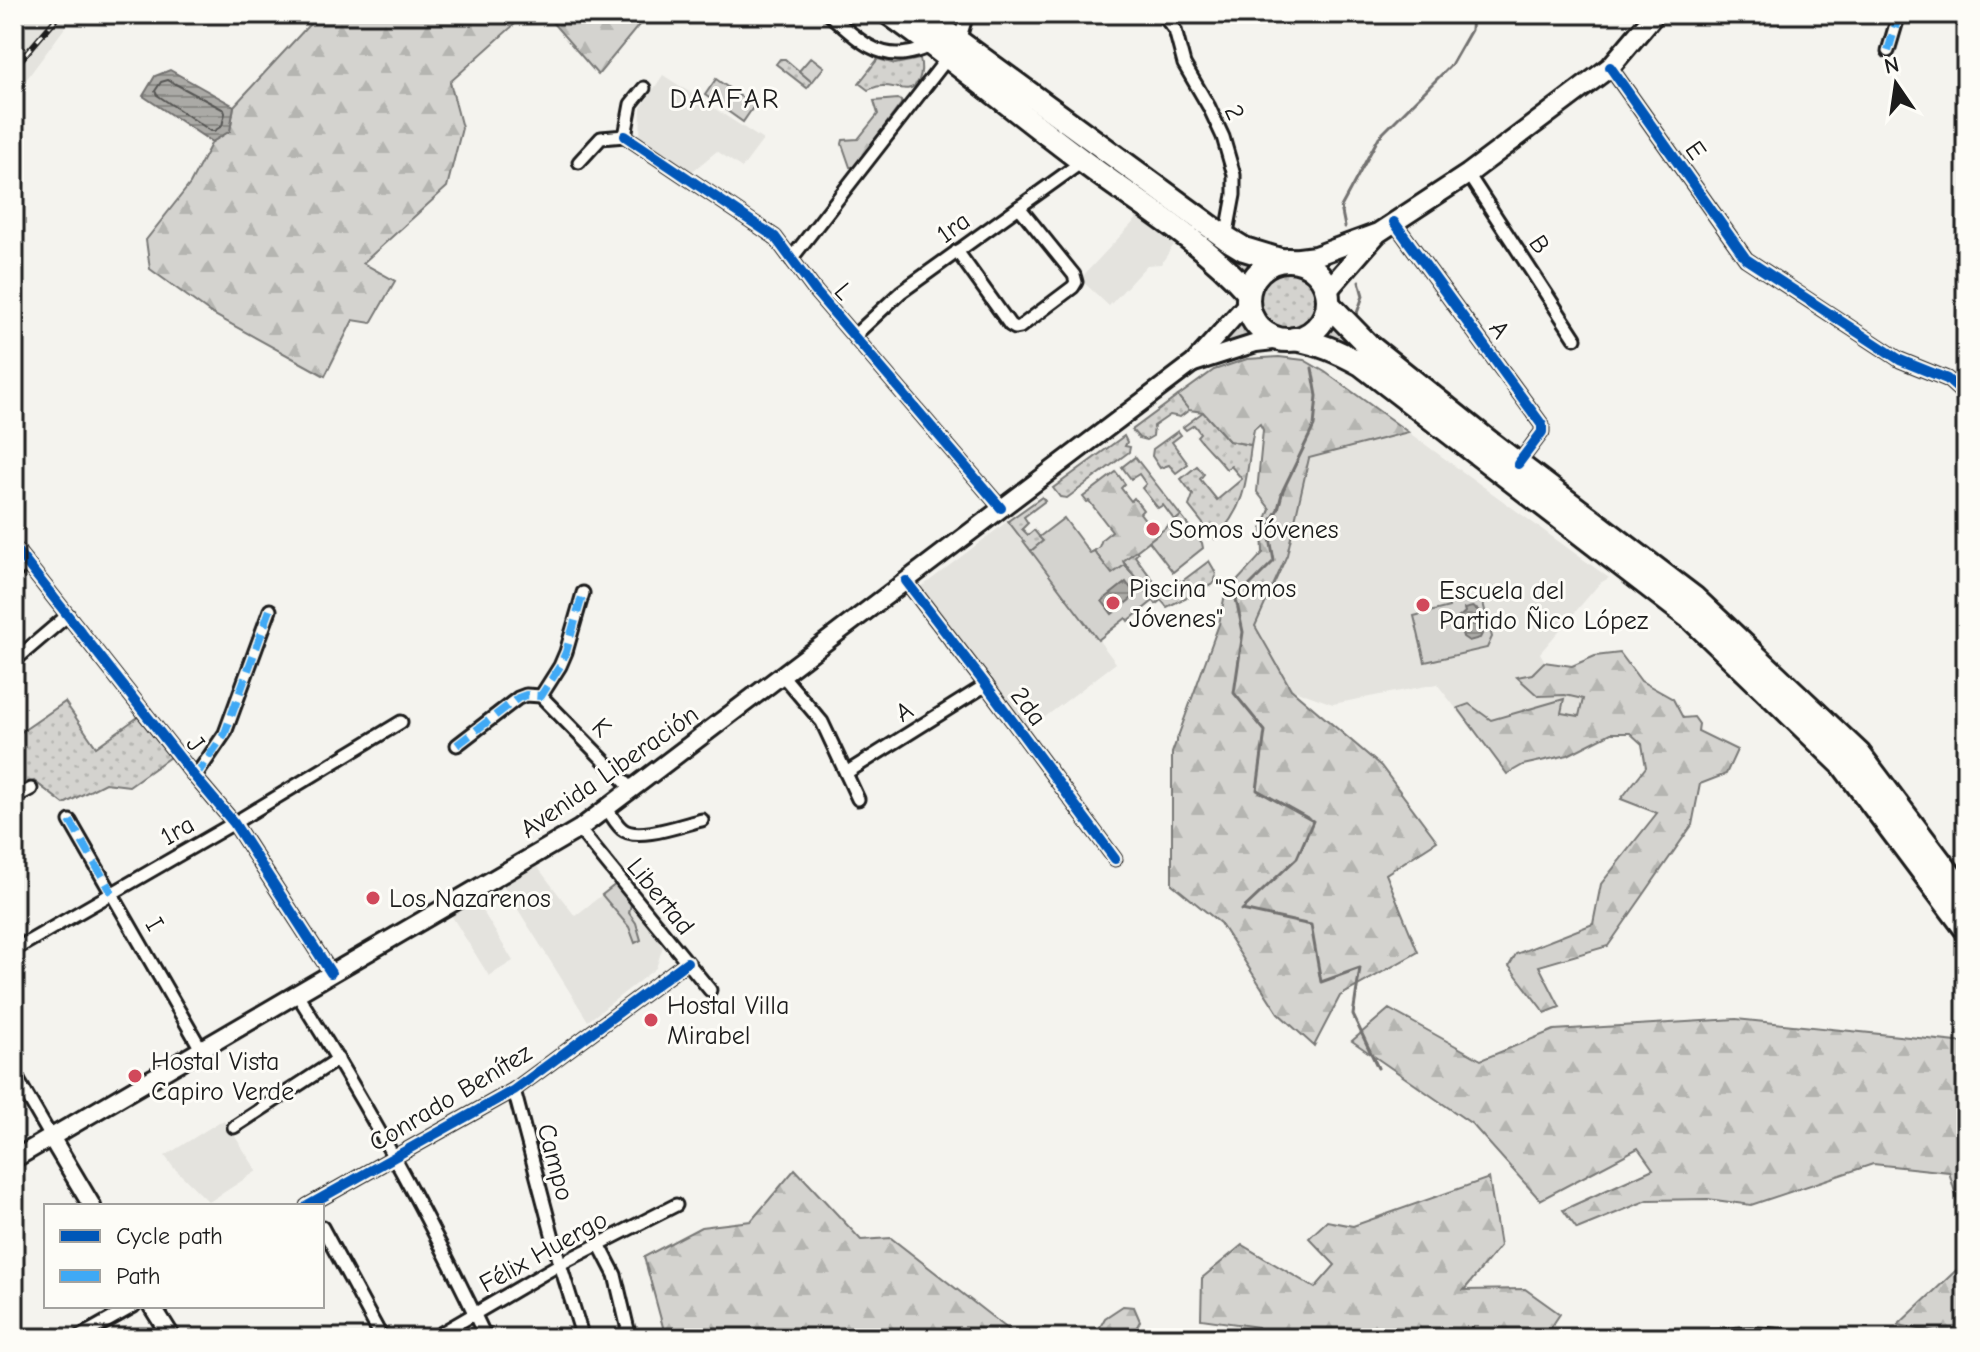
<svg xmlns="http://www.w3.org/2000/svg" width="1980" height="1352" font-family="'Comic Neue',sans-serif">
<style>
.built{fill:#e4e3de}
.grass{fill:url(#grass-dots);stroke:#787876;stroke-width:2}
.forest{fill:url(#forest-firs);stroke:#787876;stroke-width:2}
.park{fill:#d4d3cf;stroke:#787876;stroke-width:2}
.water{fill:url(#water-rules);stroke:#72716f;stroke-width:2}
.lines{fill:none;stroke-linecap:round;stroke-linejoin:round}
.shore{stroke:#555553;stroke-width:2}
.stream{stroke:#72716f;stroke-width:3}
.street-casing{stroke:#1c1c1c;stroke-width:17}
.secondary-casing{stroke:#1c1c1c;stroke-width:22}
.primary-casing{stroke:#1c1c1c;stroke-width:24}
.highway-casing{stroke:#1c1c1c;stroke-width:28}
.street{stroke:#fdfcf7;stroke-width:11}
.secondary{stroke:#fdfcf7;stroke-width:16}
.primary{stroke:#fdfcf7;stroke-width:18}
.highway{stroke:#fdfcf7;stroke-width:22}
.rail-casing{stroke:#1c1c1c;stroke-width:6}
.rail{stroke:#fdfcf7;stroke-width:3;stroke-dasharray:9;stroke-linecap:butt}
.quiet{stroke:#3fa9f5;stroke-width:8;stroke-dasharray:16 8;stroke-linecap:butt}
.cycleway-casing{stroke:#fdfcf7;stroke-width:15}
.cycleway{stroke:#0057b8;stroke-width:10}
.poi-dot{fill:#d1495b;stroke:#fdfcf7;stroke-width:3}
.labels{text-anchor:middle;stroke-width:6;stroke-linejoin:round;paint-order:stroke}
.street-label{font-size:26px;fill:#1c1c1c;stroke:#fdfcf7}
.poi-label{font-size:26px;fill:#1c1c1c;stroke:#fdfcf7;text-anchor:start}
.neighbourhood-label{font-size:28px;letter-spacing:2px;fill:#1c1c1c;stroke:#fdfcf7}
</style>
<defs>
<pattern id="grass-dots" width="8" height="8" patternUnits="userSpaceOnUse" patternTransform="scale(2)"><rect width="8" height="8" fill="#d4d3cf"/><path d="M2 2h.1M6 6h.1" fill="none" stroke="#b5b5b1" stroke-width="1.8" stroke-linecap="round"/></pattern>
<pattern id="forest-firs" width="22" height="20" patternUnits="userSpaceOnUse" patternTransform="scale(2)"><rect width="22" height="20" fill="#d4d3cf"/><path d="M5 1l3.5 6h-7zM16 11l3.5 6h-7z" fill="#b5b5b1"/></pattern>
<pattern id="water-rules" width="6" height="5" patternUnits="userSpaceOnUse" patternTransform="scale(2)"><rect width="6" height="5" fill="#abaaa6"/><path d="M0 2.5h6" fill="none" stroke="#8a8a86"/></pattern>
</defs>
<rect width="100%" height="100%" fill="#f4f3ee"/>
<filter id="ink" filterUnits="userSpaceOnUse"><feTurbulence type="fractalNoise" baseFrequency=".0125" numOctaves="2"/><feDisplacementMap in="SourceGraphic" scale="16" xChannelSelector="R" yChannelSelector="G"/><feConvolveMatrix kernelMatrix="1 2 1 2 8 2 1 2 1" color-interpolation-filters="sRGB"/></filter>
<g filter="url(#ink)">
<g class="built">
<polygon points="18,14 75,14 14,96 14,18"/>
<polygon points="663,75 763,140 742,168 717,151 689,174 640,138 641,108"/>
<polygon points="1142,213 1177,240 1161,264 1147,265 1109,306 1080,279"/>
<polygon points="1408,432 1609,578 1600,583 1540,653 1564,695 1583,699 1580,716 1562,713 1568,755 1523,765 1507,774 1437,684 1333,704 1291,689 1255,626 1287,555 1309,458"/>
<polygon points="1008,521 1116,663 1028,730 920,588"/>
<polygon points="536,865 575,916 616,884 664,943 656,968 588,1021 502,884"/>
<polygon points="476,900 513,961 489,976 451,915"/>
<polygon points="223,1121 227,1124 257,1171 209,1202 173,1167 165,1156 219,1122"/>
</g>
<g class="grass">
<polygon points="780,59 785,59 812,82 807,88 776,64"/>
<path d="M 878,59 L 895,64 L 920,59 C 922,66 922,72 919,80 C 912,96 895,85 882,86 C 875,86 874,88 868,90 L 859,83 Z"/>
<polygon points="971,62 1227,251 1255,263 1248,270 1242,279 969,64"/>
<circle cx="1287" cy="300" r="33"/>
<polygon points="1240,316 1256,337 1208,353"/>
<polygon points="1331,322 1368,354 1319,336"/>
<polygon points="1178,396 1189,410 1180,417 1170,415 1154,426 1153,436 1146,440 1139,438 1132,430"/>
<path d="M 1203,412 L 1229,441 L 1251,445 C 1246,486 1244,508 1215,539 L 1189,506 L 1193,495 L 1181,479 L 1197,466 L 1204,474 L 1200,479 L 1217,500 L 1242,479 L 1231,466 L 1226,469 C 1217,457 1206,448 1197,436 L 1200,433 L 1194,425 L 1186,430 L 1183,427 Z"/>
<polygon points="1178,431 1181,435 1172,442 1188,464 1176,473 1169,465 1160,468 1152,456 1153,449"/>
<polygon points="1124,436 1127,442 1125,446 1130,447 1129,452 1067,498 1060,497 1053,488"/>
<polygon points="1135,457 1181,516 1175,521 1163,505 1158,508 1142,488 1146,484 1139,474 1131,479 1122,467"/>
<polygon points="1042,497 1045,501 1024,517 1028,523 1022,529 1028,535 1034,530 1043,541 1031,551 1008,521"/>
<path d="M 1136,550 L 1138,553 L 1135,556 L 1161,591 L 1178,579 L 1181,582 L 1209,561 C 1214,570 1219,574 1213,584 L 1167,607 L 1161,600 L 1156,604 L 1123,561 Z"/>
<polygon points="65,702 96,747 138,717 170,757 129,786 105,783 64,804 34,781 14,791 14,737"/>
</g>
<g class="forest">
<polygon points="319,14 526,14 450,82 462,128 447,187 363,263 395,281 371,323 353,320 325,376 209,312 150,269 146,240 190,184 212,142 230,131 234,106"/>
<polygon points="545,14 648,14 598,75"/>
<polygon points="898,99 901,101 901,104 854,167 850,167 842,144 843,140 858,139 878,114 874,101"/>
<polygon points="1279,357 1304,360 1325,372 1408,432 1309,458 1287,555 1255,626 1291,689 1381,766 1437,841 1386,874 1418,952 1340,996 1314,1046 1278,1013 1220,923 1172,884 1172,753 1219,624 1225,594 1263,553 1262,529 1270,509 1257,492 1263,430 1260,424 1254,429 1251,445 1229,441 1203,412 1189,410 1178,396 1214,370 1247,359"/>
<polygon points="1116,472 1125,484 1121,488 1131,501 1134,498 1143,510 1140,513 1157,535 1123,561 1125,565 1112,574 1094,551 1099,547 1102,539 1112,531 1089,501 1087,502 1083,497"/>
<polygon points="1620,653 1641,681 1673,699 1683,718 1694,717 1699,724 1698,731 1737,750 1726,774 1700,784 1692,825 1608,946 1539,966 1560,1007 1545,1013 1509,966 1516,954 1593,924 1601,884 1657,813 1621,799 1646,767 1642,744 1630,733 1611,733 1568,755 1523,765 1507,774 1458,708 1469,704 1491,720 1564,699 1561,713 1579,716 1583,699 1565,695 1538,696 1517,677 1532,674 1544,662 1572,666 1595,656"/>
<polygon points="1389,1009 1481,1060 1554,1030 1736,1019 1966,1043 1966,1230 1949,1172 1873,1164 1751,1205 1708,1199 1648,1200 1577,1229 1563,1210 1653,1169 1638,1148 1540,1200 1472,1124 1352,1041"/>
<polygon points="795,1169 861,1240 891,1238 1013,1333 1015,1338 666,1338 644,1257 701,1227 751,1221"/>
<polygon points="1489,1178 1500,1246 1464,1290 1525,1289 1560,1314 1544,1338 1265,1338 1258,1327 1201,1319 1202,1278 1242,1245 1315,1288 1335,1265 1309,1238 1327,1221 1353,1226"/>
<polygon points="1966,1261 1966,1338 1898,1325"/>
<polygon points="1123,1306 1134,1307 1140,1321 1131,1338 1094,1338 1105,1318"/>
</g>
<g class="park">
<polygon points="811,57 824,67 812,82 799,71"/>
<polygon points="716,79 754,106 743,122 705,95"/>
<polygon points="1181,516 1202,543 1203,548 1173,572 1149,541"/>
<polygon points="1064,518 1090,553 1094,551 1112,574 1125,565 1153,601 1128,621 1126,618 1098,640 1031,551 1043,541 1039,537"/>
<polygon points="1468,598 1470,602 1482,599 1492,637 1487,648 1425,662 1414,616 1449,607 1448,603"/>
<polygon points="616,884 631,904 629,913 636,923 641,940 635,943 629,927 602,895"/>
</g>
<g class="water">
<polygon points="170,70 234,106 230,131 212,142 143,96 155,76"/>
<polygon points="1126,582 1136,595 1112,614 1102,601"/>
<polygon points="1472,607 1478,610 1483,632 1480,638 1469,641 1463,637 1458,618 1465,612 1464,609"/>
</g>
<g class="lines">
<polygon class="shore" points="168,80 224,110 225,113 222,126 214,131 211,131 157,95 155,91 161,82"/>
<g class="stream">
<polyline points="1345,227 1341,207 1379,137 1451,65 1471,30 1472,14"/>
<polyline points="1357,313 1363,296 1359,281"/>
<polyline points="1312,368 1317,396 1314,426 1283,490 1278,509 1268,526 1274,561 1236,599 1243,632 1234,693 1265,731 1257,790 1313,821 1297,858 1242,910 1311,925 1321,982 1360,968 1353,1015 1378,1068"/>
</g>
<defs>
<g id="street">
<path d="M 829,14 C 851,33 875,60 908,53 C 916,52 925,48 933,45"/>
<polyline points="1162,14 1175,30 1184,64 1209,107 1223,137 1234,175 1234,195 1226,238"/>
<polyline points="1888,51 1899,14"/>
<polyline points="1610,67 1746,259 1900,360 1947,379 1966,396"/>
<polyline points="625,136 775,237 816,292 1001,508"/>
<polyline points="579,162 601,138 625,136 631,104 644,88"/>
<polyline points="1468,174 1575,338"/>
<polyline points="1394,222 1542,425 1542,432 1518,464"/>
<polyline points="957,251 1010,325 1015,328 1020,327 1073,287 1076,282 1074,275 1019,207"/>
<polyline points="791,259 949,56 959,41 967,14"/>
<polyline points="854,336 901,292 1083,161"/>
<polyline points="14,547 195,777 234,823 331,973"/>
<polyline points="14,573 27,563"/>
<polyline points="906,581 986,685 1115,859"/>
<polyline points="14,661 68,615"/>
<polyline points="782,675 822,722 858,799"/>
<polyline points="541,696 632,789"/>
<polyline points="457,745 518,698 526,695 541,696 560,666 566,652 583,593"/>
<polyline points="846,773 986,685"/>
<polyline points="195,777 225,733 270,610"/>
<polyline points="14,798 31,789"/>
<path d="M 607,808 C 611,815 616,824 622,829 C 637,842 684,824 702,820"/>
<polyline points="70,821 201,1049"/>
<polyline points="579,829 710,990"/>
<polyline points="14,950 234,823 401,722"/>
<path d="M 297,994 C 367,1104 430,1219 486,1338"/>
<polyline points="14,1073 51,1137"/>
<polyline points="514,1090 560,1264 583,1338"/>
<polyline points="234,1127 338,1059"/>
<polyline points="307,1206 514,1090 687,962"/>
<polyline points="322,1227 382,1338"/>
<polyline points="599,1244 615,1275 630,1338"/>
<polyline points="77,1338 134,1306"/>
<polyline points="433,1338 560,1264 676,1205"/>
<path d="M 1714,1338 C 1743,1331 1770,1334 1800,1338"/>
</g>
<g id="secondary">
<polyline points="1194,363 1256,343 1282,340"/>
<polyline points="51,1137 92,1206"/>
<polyline points="14,1159 579,829 1193,363 1247,303"/>
<polyline points="152,1306 172,1338"/>
</g>
<g id="primary">
<polyline points="1291,259 1315,256 1378,233 1468,174 1610,67 1655,14"/>
<polyline points="1327,291 1376,235"/>
</g>
<g id="highway">
<path d="M 890,14 C 957,61 1019,114 1085,163 C 1140,204 1201,240 1248,292"/>
<polyline points="921,14 1226,238 1244,249 1280,260"/>
<circle cx="1288" cy="300" r="40"/>
<polyline points="1328,304 1368,345 1489,442 1694,598 1859,754 1966,896"/>
<path d="M 1294,339 C 1321,344 1337,351 1361,364 L 1693,620 L 1843,765 L 1966,929"/>
</g>
</defs>
<use href="#street" class="street-casing"/>
<use href="#secondary" class="secondary-casing"/>
<use href="#primary" class="primary-casing"/>
<use href="#highway" class="highway-casing"/>
<use href="#street" class="street"/>
<use href="#secondary" class="secondary"/>
<use href="#primary" class="primary"/>
<use href="#highway" class="highway"/>
<defs>
<polyline id="rail" points="14,68 60,14"/>
</defs>
<use href="#rail" class="rail-casing"/>
<use href="#rail" class="rail"/>
<g class="quiet">
<polyline points="1888,51 1899,14"/>
<polyline points="457,745 518,698 526,695 541,696 560,666 566,652 583,593"/>
<polyline points="195,777 225,733 270,610"/>
<polyline points="70,821 112,893"/>
</g>
<defs>
<g id="cycleway">
<polyline points="1610,67 1746,259 1900,360 1947,379 1966,396"/>
<polyline points="625,136 775,237 816,292 1001,508"/>
<polyline points="1394,222 1542,425 1542,432 1518,464"/>
<polyline points="14,547 195,777 234,823 331,973"/>
<polyline points="906,581 986,685 1115,859"/>
<polyline points="307,1206 514,1090 687,962"/>
</g>
</defs>
<use href="#cycleway" class="cycleway-casing"/>
<use href="#cycleway" class="cycleway"/>
</g>
</g>
<g class="poi-dot">
<circle cx="1153" cy="529" r="8"/>
<circle cx="1113" cy="603" r="8"/>
<circle cx="1423" cy="605" r="8"/>
<circle cx="373" cy="898" r="8"/>
<circle cx="651" cy="1020" r="8"/>
<circle cx="135" cy="1076" r="8"/>
</g>
<g class="labels">
<g class="street-label">
<text transform="translate(1235 112) rotate(65)" y="9">2</text>
<text transform="translate(1696 150) rotate(55)" y="9">E</text>
<text transform="translate(953 227) rotate(-36)" y="9">1ra</text>
<text transform="translate(1540 244) rotate(57)" y="9">B</text>
<text transform="translate(844 291) rotate(50)" y="9">L</text>
<text transform="translate(1500 329) rotate(54)" y="9">A</text>
<text transform="translate(1029 706) rotate(53)" y="9">2da</text>
<text transform="translate(904 711) rotate(-32)" y="9">A</text>
<text transform="translate(602 727) rotate(46)" y="9">K</text>
<text transform="translate(196 743) rotate(52)" y="9">J</text>
<text transform="translate(609 771) rotate(-35)" y="9">Avenida Liberación</text>
<text transform="translate(177 830) rotate(-30)" y="9">1ra</text>
<text transform="translate(661 896) rotate(51)" y="9">Libertad</text>
<text transform="translate(155 924) rotate(60)" y="9">I</text>
<text transform="translate(450 1097) rotate(-31)" y="9">Conrado Benítez</text>
<text transform="translate(556 1162) rotate(75)" y="9">Campo</text>
<text transform="translate(543 1251) rotate(-29)" y="9">Félix Huergo</text>
</g>
<g class="poi-label">
<text x="1169" y="538">Somos Jóvenes</text>
<text x="1129" y="597">Piscina "Somos<tspan x="1129" dy="30">Jóvenes"</tspan></text>
<text x="1439" y="599">Escuela del<tspan x="1439" dy="30">Partido Ñico López</tspan></text>
<text x="389" y="907">Los Nazarenos</text>
<text x="667" y="1014">Hostal Villa<tspan x="667" dy="30">Mirabel</tspan></text>
<text x="151" y="1070">Hostal Vista<tspan x="151" dy="30">Capiro Verde</tspan></text>
</g>
<g class="neighbourhood-label">
<text x="725" y="108">DAAFAR</text>
</g>
</g>
<rect width="1980" height="1352" fill="none" stroke="#fdfcf7" stroke-width="48"/>
<rect x="24" y="24" width="1932" height="1304" fill="none" stroke="#1c1c1c" stroke-width="3" filter="url(#ink)"/>
<rect x="44" y="1204" width="280" height="104" fill="#fdfcf7" stroke="#a3a29f" stroke-width="2"/>
<rect x="60" y="1230" width="40" height="12" fill="#0057b8" stroke="#a3a29f" stroke-width="2"/>
<text x="116" y="1244" font-size="24" fill="#1c1c1c">Cycle path</text>
<rect x="60" y="1270" width="40" height="12" fill="#3fa9f5" stroke="#a3a29f" stroke-width="2"/>
<text x="116" y="1284" font-size="24" fill="#1c1c1c">Path</text>
<g transform="translate(1896 84) rotate(347)" stroke="#fdfcf7" stroke-width="6" paint-order="stroke">
<path d="M0-6L14 30L0 20L-14 30Z" fill="#1c1c1c"/>
<text y="-12" font-size="22" font-weight="bold" text-anchor="middle" fill="#1c1c1c">N</text>
</g>
</svg>
